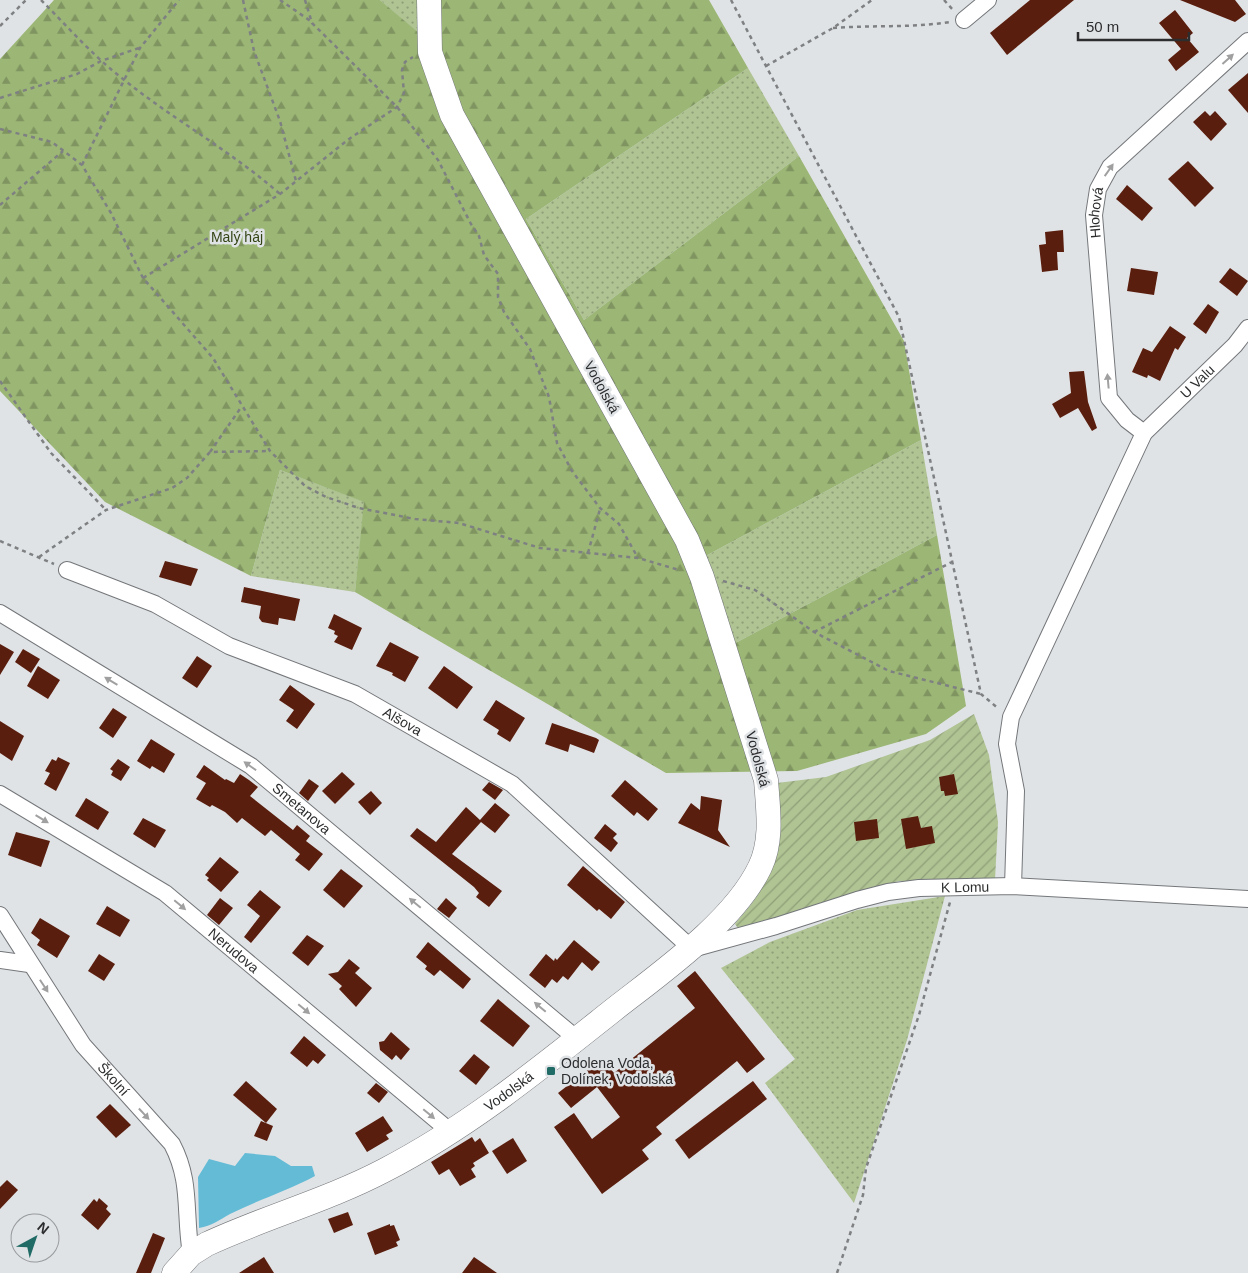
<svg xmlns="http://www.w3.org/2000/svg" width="1248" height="1273" font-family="Arial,sans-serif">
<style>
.grass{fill:url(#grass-dots)}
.forest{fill:url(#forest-firs)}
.garden{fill:url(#garden-furrows)}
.water{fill:#64bbd6}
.building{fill:#5a1e0e}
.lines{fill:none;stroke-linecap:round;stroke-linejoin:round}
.street-casing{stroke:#74777a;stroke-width:18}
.secondary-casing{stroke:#74777a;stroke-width:25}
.path{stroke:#7e8082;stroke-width:2.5;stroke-dasharray:4 4;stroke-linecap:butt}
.street{stroke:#fff;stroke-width:16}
.secondary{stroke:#fff;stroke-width:24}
.oneway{fill:#a0a0a1}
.poi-dot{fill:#216b66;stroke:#e0e3e6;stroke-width:2}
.labels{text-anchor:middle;stroke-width:5;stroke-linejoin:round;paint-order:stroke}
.street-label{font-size:14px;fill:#2c2d2e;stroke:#e0e3e6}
.park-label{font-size:14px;fill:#334415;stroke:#e0e3e6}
.poi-label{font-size:14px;fill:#2c2d2e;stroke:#e0e3e6;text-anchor:start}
</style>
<defs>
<pattern id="grass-dots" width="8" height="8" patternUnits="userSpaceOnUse" patternTransform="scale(1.25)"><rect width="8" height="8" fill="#afc393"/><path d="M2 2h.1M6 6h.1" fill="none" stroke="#8f9f78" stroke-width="1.8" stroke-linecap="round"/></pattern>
<pattern id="forest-firs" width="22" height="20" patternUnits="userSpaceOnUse" patternTransform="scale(1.25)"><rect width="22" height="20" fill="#9bb675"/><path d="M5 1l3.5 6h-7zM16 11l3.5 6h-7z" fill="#7f9460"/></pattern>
<pattern id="garden-furrows" width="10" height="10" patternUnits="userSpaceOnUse" patternTransform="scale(1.25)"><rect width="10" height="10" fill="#afc393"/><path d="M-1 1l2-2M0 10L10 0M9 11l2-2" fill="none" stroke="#8f9f78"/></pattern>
</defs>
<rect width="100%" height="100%" fill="#e0e3e6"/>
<g class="grass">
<polygon points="380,0 422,0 420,35"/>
<polygon points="748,68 799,156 584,320 526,219"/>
<polygon points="921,440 937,535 728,647 700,559"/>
<polygon points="280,470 365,502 355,592 251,576"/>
<polygon points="945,896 907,1040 854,1203 765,1083 795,1059 721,968 770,942 857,910"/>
</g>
<polygon class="forest" points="54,0 380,0 420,34 422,0 709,0 748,68 526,219 584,320 799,156 904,341 921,440 700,559 728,647 937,535 966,706 926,734 797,771 666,773 355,592 364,502 280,470 251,576 105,502 0,391 0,59"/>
<path class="garden" d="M 974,714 L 989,755 L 998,822 L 995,880 L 899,881 L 823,902 L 740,931 L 735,924 C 744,913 755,901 761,889 C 781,855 782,821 777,783 L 826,777 L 930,740 Z"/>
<path class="water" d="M 245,1153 L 275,1156 L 291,1166 L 312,1166 L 315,1176 C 287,1191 258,1200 230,1214 C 219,1220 212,1226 199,1228 L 198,1177 L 209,1159 L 235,1166 Z"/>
<g class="building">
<polygon points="1030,0 1074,0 1007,55 990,33"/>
<polygon points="1180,0 1235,0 1246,14 1235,22"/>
<polygon points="1175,10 1193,33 1187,38 1199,52 1176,71 1168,60 1181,49 1159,23"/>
<polygon points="1248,73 1248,113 1228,90"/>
<polygon points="1205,111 1210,116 1215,111 1227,124 1211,141 1193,122"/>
<polygon points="1188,161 1214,188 1195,207 1168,179"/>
<polygon points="1127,185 1153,208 1142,221 1116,199"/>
<polygon points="1063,230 1064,252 1057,252 1058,270 1042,272 1039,245 1046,244 1045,232"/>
<polygon points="1131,268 1158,272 1154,295 1127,291"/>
<polygon points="1230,268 1248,281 1237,296 1219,282"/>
<polygon points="1208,304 1219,312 1206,334 1193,324"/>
<polygon points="1170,326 1186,337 1178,350 1175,348 1160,381 1148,375 1147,378 1132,372 1143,348 1152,352"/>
<polygon points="1084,371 1088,402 1097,428 1092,431 1078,408 1060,418 1052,404 1071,393 1069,372"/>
<polygon points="165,561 198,569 191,586 159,577"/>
<polygon points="244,587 300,599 295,621 279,618 278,625 262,622 259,618 261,606 241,602"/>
<polygon points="334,614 362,628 352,650 334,642 338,636 334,634 335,631 328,628"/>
<polygon points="390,642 419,657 405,682 392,675 393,673 376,666"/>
<polygon points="0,644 14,652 0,675"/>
<polygon points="23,649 40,659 31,673 15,662"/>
<polygon points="197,656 212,666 197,688 182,678"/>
<polygon points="38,666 60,680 48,699 27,686"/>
<polygon points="444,666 473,687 457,709 428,688"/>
<polygon points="290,685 315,704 297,729 286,721 294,710 279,700"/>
<polygon points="496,700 525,718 510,742 497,734 499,730 483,720"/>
<polygon points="113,708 127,717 113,738 99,728"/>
<polygon points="0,721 24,736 12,761 0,753"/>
<polygon points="552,723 596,738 599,740 594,753 570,744 568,752 545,744"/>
<polygon points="151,739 175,754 164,773 152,766 150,769 137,761"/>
<polygon points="58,757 70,763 56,791 44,784 50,773 45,771 52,759 56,761"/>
<polygon points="118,759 130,767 121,781 111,775 113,771 110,769"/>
<polygon points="204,765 225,780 226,779 234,783 240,774 249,780 258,787 250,796 293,830 297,825 310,836 306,841 323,854 309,871 295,860 300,854 271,830 265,836 242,818 237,823 225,812 212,805 210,807 196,799 206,783 196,777"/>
<polygon points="342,772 355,784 335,804 322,791"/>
<polygon points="954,774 958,794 945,796 944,791 941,791 939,777"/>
<polygon points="309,779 319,786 308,801 299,793"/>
<polygon points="625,780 658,809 648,821 637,812 634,816 611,796"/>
<polygon points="489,782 503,790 495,800 482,790"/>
<polygon points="371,791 382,803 370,815 358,802"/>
<polygon points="701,796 722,800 718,830 730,847 678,823 691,803 700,810"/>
<polygon points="86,798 109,812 98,830 75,816"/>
<polygon points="495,803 510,815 495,833 481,822 452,854 502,891 489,907 476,897 479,893 474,887 410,836 417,828 436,842 466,807 480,820"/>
<polygon points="918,816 921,828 932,826 935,843 906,849 901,819"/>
<polygon points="143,818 166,830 155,848 133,834"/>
<polygon points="877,819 879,838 856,841 854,822"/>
<polygon points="605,824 617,834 613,838 618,843 611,852 594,838"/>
<polygon points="16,832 50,841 41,867 8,855"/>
<polygon points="220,857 239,872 221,892 207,880 209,878 205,875"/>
<polygon points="583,866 625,902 611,919 599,909 597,911 567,885"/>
<polygon points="341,869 363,886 344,908 323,890"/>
<polygon points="260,890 281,907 251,943 244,937 260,916 247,905"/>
<polygon points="220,898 233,908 219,925 207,915"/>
<polygon points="446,898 457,908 449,918 437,909"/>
<polygon points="107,906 130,920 120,937 96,924"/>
<polygon points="40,918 70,936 57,958 37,945 40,940 31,933"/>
<polygon points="307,935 324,946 308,966 292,953"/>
<polygon points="574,940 600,962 592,971 582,962 568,980 563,976 557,983 552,979 545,988 529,975 546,954 554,961 555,958 557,960"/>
<polygon points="428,942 471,979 463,989 440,970 434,976 425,969 427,966 416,957"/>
<polygon points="99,954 115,964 104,981 88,971"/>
<polygon points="349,959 360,968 355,973 372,988 356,1007 339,989 342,986 328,974 338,972"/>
<polygon points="695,971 765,1059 747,1073 737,1061 656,1127 662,1134 642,1150 649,1159 602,1194 554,1127 574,1113 592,1139 620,1117 597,1087 571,1108 558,1093 602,1059 614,1073 695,1008 677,986"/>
<polygon points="498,999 530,1026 513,1047 480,1021"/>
<polygon points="391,1032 410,1049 401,1060 396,1055 392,1060 380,1050 379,1042 384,1041"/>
<polygon points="304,1036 326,1055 318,1064 313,1060 307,1067 290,1053"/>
<polygon points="474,1054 490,1067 476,1085 459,1071"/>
<polygon points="246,1081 277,1109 266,1123 233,1095"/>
<polygon points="753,1081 767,1099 689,1159 675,1140"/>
<polygon points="376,1083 388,1092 379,1103 367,1093"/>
<polygon points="110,1104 131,1125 116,1138 96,1117"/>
<polygon points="383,1116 393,1131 386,1135 389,1139 367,1152 355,1133"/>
<polygon points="261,1121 273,1126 267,1141 254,1136"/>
<polygon points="472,1137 475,1142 480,1138 489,1153 473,1163 475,1166 471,1169 476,1177 460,1186 449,1169 439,1175 431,1162"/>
<polygon points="513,1138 527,1161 507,1174 492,1151"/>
<polygon points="7,1180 18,1190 0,1209 0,1187"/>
<polygon points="99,1198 108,1206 106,1209 111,1214 98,1230 81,1215 94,1199 97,1202"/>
<polygon points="348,1212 353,1225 334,1233 328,1219"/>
<polygon points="390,1224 390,1226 394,1225 400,1240 396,1242 398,1246 375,1255 367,1233"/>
<polygon points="153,1233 165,1238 151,1273 136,1273"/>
<polygon points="264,1257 274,1273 239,1273"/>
<polygon points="474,1257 497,1273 462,1273"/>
</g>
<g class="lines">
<defs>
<g id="street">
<polyline points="964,20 988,0"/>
<path id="s1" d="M 1144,433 L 1127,420 L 1109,398 L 1094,215 L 1098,189 L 1110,167 L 1248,41"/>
<path id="s2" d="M 67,570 L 155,604 L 229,646 L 355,694 L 512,784 L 692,949 L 776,926 L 857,900 L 888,892 L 919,888 L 1013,886 L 1248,899"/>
<path id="s3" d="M 0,613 L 251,766 L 577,1039"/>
<path id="s4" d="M 0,794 L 165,893 L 452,1133"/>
<path id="s5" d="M 1013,886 L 1016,791 L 1007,744 L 1011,717 L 1144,433 L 1235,345 L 1248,328"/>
<path id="s6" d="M 0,915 L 83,1045 L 172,1144 C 192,1182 184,1213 191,1254"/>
<polyline points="0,960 29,964"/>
</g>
<g id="secondary">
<path id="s7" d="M 174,1273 L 191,1254 L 207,1244 C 265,1217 328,1200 385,1170 C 468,1127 539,1069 612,1011 C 659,974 734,922 760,867 C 773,840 768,809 766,780 L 702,577 L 687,540 L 452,115 L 430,52 L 429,0"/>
</g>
</defs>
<use href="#street" class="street-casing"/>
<use href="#secondary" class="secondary-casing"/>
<g class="path">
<path d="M 41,0 C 68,27 93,56 123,79 C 174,120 231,151 280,194"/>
<polyline points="243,0 254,51 280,121 296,181"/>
<polyline points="280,0 312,22"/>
<polyline points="305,0 312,23 397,107 438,160 471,224 479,236 484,255 498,274 498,297 504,312 530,349 549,397 557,443 572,471 600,508 619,524 638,558"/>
<polyline points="731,0 899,317 981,694 999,709"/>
<polyline points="944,0 953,10"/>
<polyline points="0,26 26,0"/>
<path d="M 833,28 C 872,25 911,28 950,22"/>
<polyline points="766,66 833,28 872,0"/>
<polyline points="0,98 77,74 101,61 139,48"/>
<polyline points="0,129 52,142 82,165 111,213 143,278 213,358 270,451 305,486 326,497 359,508 415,519 459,523 540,548 638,558 679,570"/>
<polyline points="82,165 140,48 179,0"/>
<polyline points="0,205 63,151"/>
<polyline points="143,278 280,194 349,139 397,107 404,93 402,70 405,62 413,57"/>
<polyline points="0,381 51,453 106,510"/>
<polyline points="210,452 242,406"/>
<polyline points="0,541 54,564"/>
<polyline points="588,553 600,509"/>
<polyline points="39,557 106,510 172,488 187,478 210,452 270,451"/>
<polyline points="723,581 755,590 814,632 889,671 981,694"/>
<polyline points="814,632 952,562"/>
<polyline points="837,1273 863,1195 866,1168 919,1015 950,902"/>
</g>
<use href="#street" class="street"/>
<use href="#secondary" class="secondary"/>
</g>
<defs><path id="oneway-solid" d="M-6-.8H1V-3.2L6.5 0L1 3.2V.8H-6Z" transform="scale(1.25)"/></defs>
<g class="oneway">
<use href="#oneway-solid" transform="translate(1228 59) rotate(-42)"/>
<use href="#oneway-solid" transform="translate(1109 170) rotate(-55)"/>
<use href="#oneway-solid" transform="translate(1108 381) rotate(-95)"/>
<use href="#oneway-solid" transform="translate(111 681) rotate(-149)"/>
<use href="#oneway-solid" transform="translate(250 766) rotate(-145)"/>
<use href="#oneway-solid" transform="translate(42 819) rotate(31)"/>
<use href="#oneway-solid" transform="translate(415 903) rotate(-140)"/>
<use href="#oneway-solid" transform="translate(180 905) rotate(40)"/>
<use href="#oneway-solid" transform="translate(44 986) rotate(57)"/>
<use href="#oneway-solid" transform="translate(540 1007) rotate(-140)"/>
<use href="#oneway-solid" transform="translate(304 1009) rotate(40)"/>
<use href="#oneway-solid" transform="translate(144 1114) rotate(47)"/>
<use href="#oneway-solid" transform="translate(429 1114) rotate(40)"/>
</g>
<rect class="poi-dot" x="546" y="1066" width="10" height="10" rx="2.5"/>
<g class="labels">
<g class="street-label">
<text dy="5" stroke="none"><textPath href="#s1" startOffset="236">Hlohová</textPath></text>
<text dy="5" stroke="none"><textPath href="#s5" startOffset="558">U Valu</textPath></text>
<text transform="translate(602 387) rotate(61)" y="5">Vodolská</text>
<text dy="5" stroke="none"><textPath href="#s2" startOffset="369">Alšova</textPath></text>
<text transform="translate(758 759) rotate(75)" y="5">Vodolská</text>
<text dy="5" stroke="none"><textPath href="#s3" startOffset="360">Smetanova</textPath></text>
<text dy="5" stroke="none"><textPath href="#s2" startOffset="1021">K Lomu</textPath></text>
<text dy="5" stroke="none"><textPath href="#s4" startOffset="282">Nerudova</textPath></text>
<text dy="5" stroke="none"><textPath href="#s6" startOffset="200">Školní</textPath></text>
<text dy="5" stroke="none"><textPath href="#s7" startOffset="384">Vodolská</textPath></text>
</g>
<g class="park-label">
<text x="237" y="242">Malý háj</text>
</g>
<g class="poi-label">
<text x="561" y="1068">Odolena Voda,<tspan x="561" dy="16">Dolínek, Vodolská</tspan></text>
</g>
</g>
<g transform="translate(35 1238) rotate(40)"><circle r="24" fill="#e0e3e6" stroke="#989a9c"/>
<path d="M0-4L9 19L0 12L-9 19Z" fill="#216b66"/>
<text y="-8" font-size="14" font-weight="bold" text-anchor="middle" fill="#2c2d2e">N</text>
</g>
<path d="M1078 32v8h111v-8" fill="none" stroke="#2c2d2e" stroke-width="2.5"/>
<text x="1086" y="32" font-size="15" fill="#2c2d2e" stroke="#e0e3e6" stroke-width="4" paint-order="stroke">50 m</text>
</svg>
